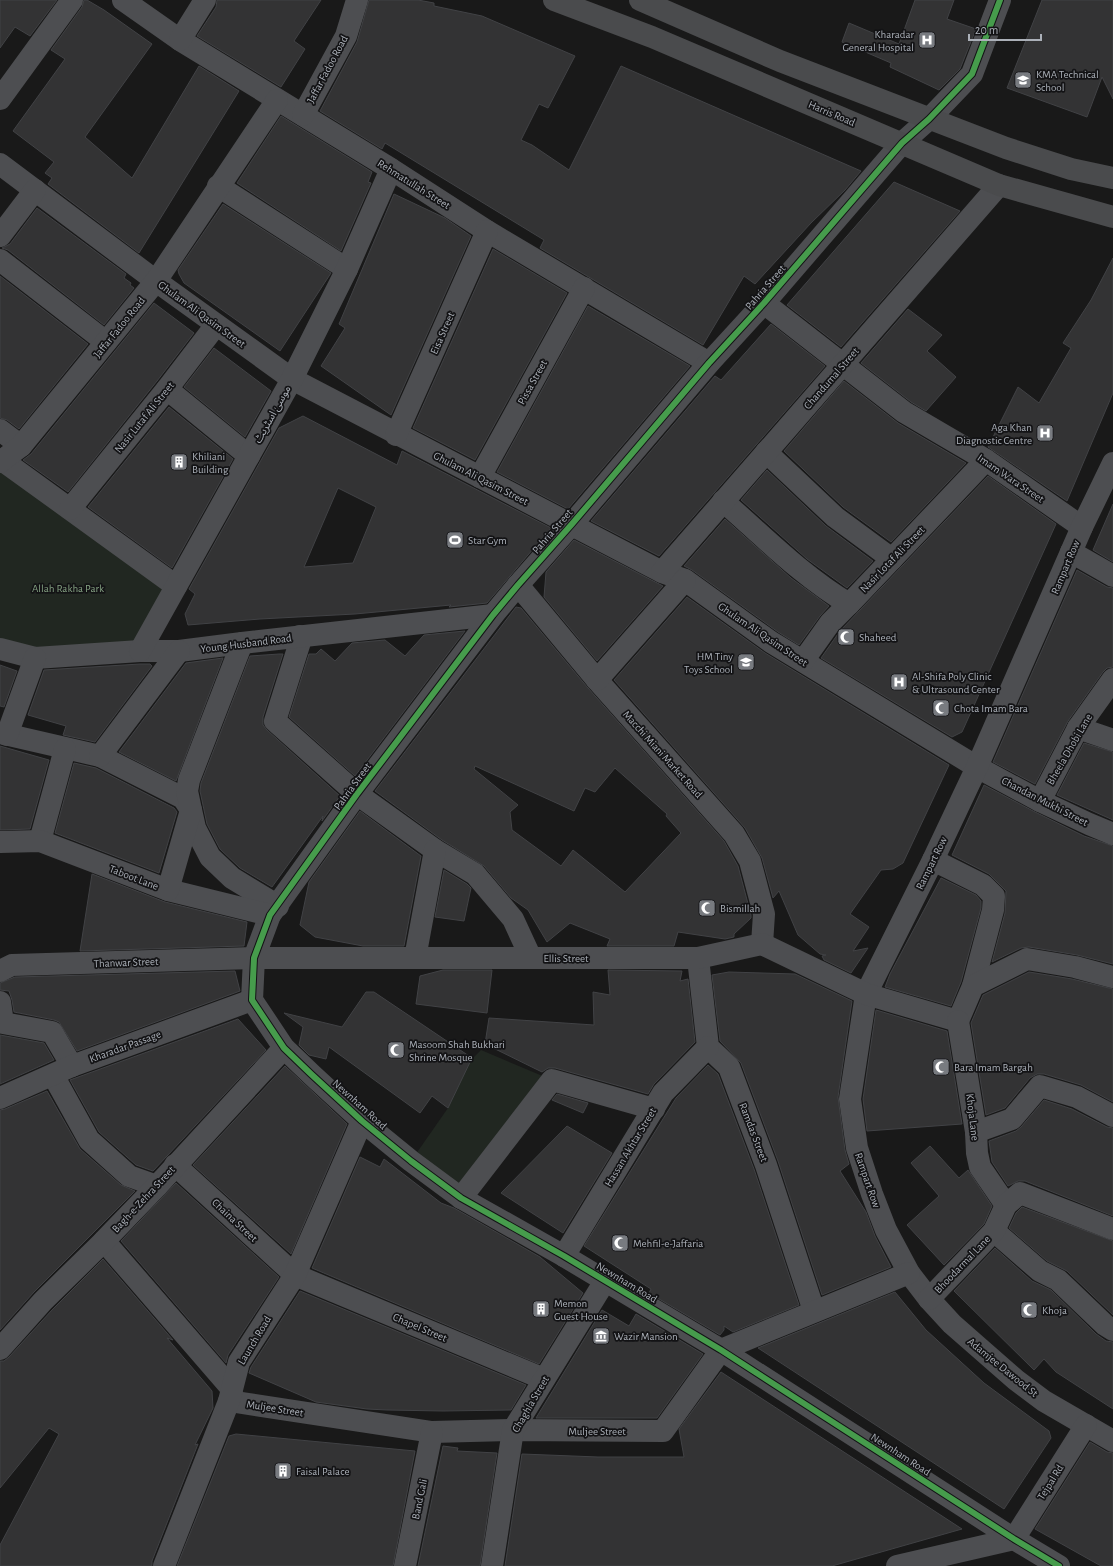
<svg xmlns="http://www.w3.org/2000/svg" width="1113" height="1566" font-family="'Alegreya Sans','Noto Sans Arabic',sans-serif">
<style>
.green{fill:#212721}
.building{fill:#333334;stroke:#414245;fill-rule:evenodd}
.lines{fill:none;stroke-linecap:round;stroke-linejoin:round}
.minor{stroke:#4d4e51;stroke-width:22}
.major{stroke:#4a4b4d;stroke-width:22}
.cycleway-casing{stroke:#131315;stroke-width:8}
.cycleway{stroke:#469c4c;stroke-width:6}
.labels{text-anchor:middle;stroke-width:3.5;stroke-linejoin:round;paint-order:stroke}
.poi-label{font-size:11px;fill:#abb0b8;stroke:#131315;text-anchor:start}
.street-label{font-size:11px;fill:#abb0b8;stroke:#131315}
.park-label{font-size:11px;fill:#85a283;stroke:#131315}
</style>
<rect width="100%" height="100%" fill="#191919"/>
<g class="green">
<polygon points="0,462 169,581 140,651 0,649"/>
<polygon points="481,1050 552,1080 461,1198 411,1161 448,1108 470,1061"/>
</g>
<g class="building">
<polygon points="0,0 57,0 30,36 15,27 0,48"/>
<polygon points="84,0 87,0 104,10 152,44 85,137 132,178 199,66 239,91 139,253 48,184 52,178 45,173 54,162 13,131 65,59 51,50 82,7"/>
<polygon points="217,0 321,0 294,41 305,49 281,87 197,36 216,7"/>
<polygon points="369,0 418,0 434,3 434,6 482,16 575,56 548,108 539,104 521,140 532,145 569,170 621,66 861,171 845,190 811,223 755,284 744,276 703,345 540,248 544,240 385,143 382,149 320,111 357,42"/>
<polygon points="915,0 954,0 947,19 976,29 960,69 939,90 890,67 891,63 842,42 849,23 899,44"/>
<polygon points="1042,0 1113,0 1113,99 1102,77 1087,117 1007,88"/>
<polygon points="281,116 372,172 368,182 371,183 341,251 237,183"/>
<polygon points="894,182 960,211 841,347 787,305"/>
<polygon points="394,194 445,218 471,236 391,415 321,366 345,328 339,324"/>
<polygon points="223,204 331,273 280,351 184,283 179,274 178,270"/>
<polygon points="37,208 126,274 124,278 131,283 130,285 134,288 104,325 8,250 2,248 10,244"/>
<polygon points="493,249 567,293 475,460 413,428"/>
<polygon points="1113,258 1113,393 1067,501 988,447 1018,387 1039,403 1071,348 1063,343 1091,300"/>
<polygon points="0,276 88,344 19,429 7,420 0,418"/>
<polygon points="154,303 194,333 157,381 68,492 23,460 31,454"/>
<polygon points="588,306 690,366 568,509 497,472"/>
<polygon points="908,309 942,335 927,351 956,377 926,411 911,402 861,363"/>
<polygon points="771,324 825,366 659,556 591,521 715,376 721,380"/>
<polygon points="214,348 271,391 245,437 184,387"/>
<polygon points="844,381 898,423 966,463 891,542 843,507 784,451"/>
<polygon points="169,407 233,459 172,568 88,507"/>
<path d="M 303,416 L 397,465 L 402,451 L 551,528 L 487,603 L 449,607 L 451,605 L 355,614 L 260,619 L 188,625 L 185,614 L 195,594 L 189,589 L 279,428 ZM 338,488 L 376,507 L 353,563 L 304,567 Z"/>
<polygon points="767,470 826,526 873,561 847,588 807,559 741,500"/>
<polygon points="988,476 1056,524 962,732 952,737 821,658 840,631"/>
<polygon points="1113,504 1113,562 1093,550"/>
<polygon points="725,519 791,578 829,606 820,616 799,645 778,632 692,570 684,566"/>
<polygon points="574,540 663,586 597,661 544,597 546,572"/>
<polygon points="1077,570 1107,587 1113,588 1113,667 1107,668 1103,672 1068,721 1035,784 993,762"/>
<polygon points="687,597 765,653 949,765 903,863 893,869 881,870 850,914 869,927 853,951 868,948 851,973 824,960 822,956 826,955 820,954 798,935 779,891 773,898 762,858 745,828 614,680"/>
<path d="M 516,607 L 521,608 L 588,688 L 724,841 L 738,866 L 751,915 L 751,918 L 734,934 L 734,937 L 725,939 L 678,932 L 674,946 L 607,946 L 610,939 L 570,923 L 547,942 L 528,910 L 511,898 L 484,866 L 442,840 L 375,791 ZM 475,766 L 574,811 L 585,788 L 595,792 L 615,768 L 667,814 L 666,816 L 681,833 L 625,892 L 573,850 L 561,866 L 512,830 L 510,812 L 518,805 L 474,769 Z"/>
<polygon points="465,631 355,776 289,717 309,654 316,654 321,649 335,661 352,643 385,640 405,656 424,635"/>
<polygon points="279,654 283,654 263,717 263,725 267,730 340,796 322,821 323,816 272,887 240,868 220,849 207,824 200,791 201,783 250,656"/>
<polygon points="223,658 176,781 119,752 186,663"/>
<polygon points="140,664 150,664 152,666 95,742 63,735 66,726 28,715 44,670"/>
<polygon points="0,665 17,671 4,707 0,706"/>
<polygon points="1084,743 1113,752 1113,820 1057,795"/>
<polygon points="0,746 49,760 30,829 0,830"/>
<polygon points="74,763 96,768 174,808 177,812 159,873 55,833"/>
<polygon points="984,785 1035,812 1084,836 1113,846 1113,964 1077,955 1029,947 1021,948 992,962 1005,913 1006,891 989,874 952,855"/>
<polygon points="360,811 421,856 404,946 363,946 315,937 300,925 309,882"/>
<polygon points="444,870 467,884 471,888 464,921 435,917"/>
<polygon points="92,874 165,902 247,922 244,946 80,951"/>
<polygon points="941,878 976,895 981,901 981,908 961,982 951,1006 885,987 890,974"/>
<polygon points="443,970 492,970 487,1013 416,1004 420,976"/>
<polygon points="608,970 682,971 680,981 688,979 695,1042 654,1084 648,1094 555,1068 548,1068 542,1072 485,1044 489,1018 594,1025 593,992 610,995"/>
<polygon points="235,971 240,991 77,1051 59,1022 54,1020 14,1012 12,1000 9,991 0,990 0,983 15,977"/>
<polygon points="729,972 795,974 852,1001 838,1097 845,1150 849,1164 840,1171 866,1212 875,1236 891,1267 822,1295 778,1161 741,1063 720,1041 712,975"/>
<polygon points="1029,972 1072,979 1113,989 1113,1102 1081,1085 1044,1074 1037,1074 1030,1078 1005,1108 986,1115 971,1023 983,995"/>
<polygon points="366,992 374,992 472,1058 448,1108 432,1096 420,1113 329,1047 326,1059 309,1055 299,1045 303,1027 284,1013 342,1027"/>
<polygon points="876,1010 947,1031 962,1124 867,1131 863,1099"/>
<polygon points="238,1019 266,1050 153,1171 136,1165 99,1132 70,1080"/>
<polygon points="0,1035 44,1043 54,1060 0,1084"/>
<polygon points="708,1065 718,1074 754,1169 799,1305 733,1332 724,1326 724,1330 720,1335 649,1293 651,1289 584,1246 676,1098"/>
<polygon points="285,1066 347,1124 291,1254 193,1165"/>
<polygon points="47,1091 80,1149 121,1185 135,1191 34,1292 0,1330 0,1110 5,1109"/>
<polygon points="557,1094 588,1103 583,1113 552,1100"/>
<polygon points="1044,1100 1072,1109 1107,1127 1113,1128 1113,1216 1025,1181 1018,1181 1008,1186 992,1162 989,1141 1016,1131 1021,1127"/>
<polygon points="567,1126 612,1153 563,1233 501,1193"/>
<polygon points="930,1146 959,1178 968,1170 992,1206 984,1224 944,1265 907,1225 939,1196 911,1163"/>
<polygon points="360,1157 380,1167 384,1159 441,1203 454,1208 540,1257 583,1293 539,1364 312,1268"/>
<polygon points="176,1183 279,1277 228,1355 226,1363 121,1241"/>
<polygon points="1022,1207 1113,1241 1113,1315 1067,1271 1047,1261 1009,1228 1016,1213"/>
<polygon points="995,1248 1032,1281 1051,1290 1096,1334 1106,1341 1113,1342 1113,1409 1056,1372 1044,1359 1034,1370 954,1291"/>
<polygon points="103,1259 173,1340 167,1338 212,1391 213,1408 195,1445 198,1444 152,1561 152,1566 0,1566 0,1545 59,1434 49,1428 0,1488 0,1361 4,1361 9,1357 52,1310"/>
<polygon points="300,1291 526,1385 511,1410 443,1411 387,1410 367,1409 316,1402 249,1373 251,1367"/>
<polygon points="895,1292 926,1330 984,1383 1049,1431 1051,1438 1004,1509 758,1348"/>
<polygon points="602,1310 629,1326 636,1314 703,1354 657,1418 536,1418"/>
<polygon points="721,1372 962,1529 832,1566 505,1566 522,1454 598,1457 684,1457 679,1429"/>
<polygon points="236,1434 415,1451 393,1566 177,1566 229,1436"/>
<polygon points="1090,1442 1107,1452 1113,1453 1113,1566 1101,1566 1035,1529"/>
<polygon points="443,1446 458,1448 457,1451 497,1453 480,1566 418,1566"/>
</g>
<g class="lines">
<g class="minor">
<polyline points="123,0 180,40 391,169 487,231 709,363"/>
<polyline points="1000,0 972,74 929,119 902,143 764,303 709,363 572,524 518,585 493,615 357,794 270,915 254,958 252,1000 284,1048 311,1074 362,1121 411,1161 461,1198 564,1256 721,1350 1014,1539 1059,1566"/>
<polyline points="180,40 205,0"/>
<polyline points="0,99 72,0"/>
<polyline points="303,115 346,36 357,0"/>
<polyline points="0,164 156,281 292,379 662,572 685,580 771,642 977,767 1040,801 1089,824 1113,834"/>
<polyline points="218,186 347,269"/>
<polyline points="0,236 35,190"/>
<polyline points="0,260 106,342"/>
<polyline points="764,303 904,412 986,460 1082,527"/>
<polyline points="167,389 249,456"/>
<polyline points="0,430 21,446"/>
<polyline points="396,435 487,231"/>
<polyline points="766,452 835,517 892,559"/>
<polyline points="2,460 176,586"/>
<polyline points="0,462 21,446 156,281 277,100"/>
<polyline points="1113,463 1082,527 977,767 933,860 866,994 850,1099 857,1148 872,1194 886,1230 909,1273 929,1299 952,1324 1016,1380 1044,1401 1113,1441"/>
<polyline points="480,477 584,288"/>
<path d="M 723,501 C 764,537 802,576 849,604"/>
<polyline points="70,509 167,389 216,325"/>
<polyline points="1071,552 1113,576"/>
<polyline points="662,572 999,185"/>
<polyline points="518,585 597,680 734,834 750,861 764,914 762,944"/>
<polyline points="300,636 300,642 275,721 357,794 435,850 475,874 513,919 531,958"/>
<polyline points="0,649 35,658 140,651 179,651 242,643 493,615"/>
<polyline points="140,651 292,379 347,269 391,169"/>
<polyline points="803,661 830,623 854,599 986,460"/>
<polyline points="597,680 685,580"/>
<polyline points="1078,728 1113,740"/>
<polyline points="0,733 100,756 183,798 191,810 195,828 210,857 232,878 278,906"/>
<polyline points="7,735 35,658"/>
<polyline points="100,756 179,651"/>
<polyline points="1040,801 1078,728 1113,679"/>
<polyline points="40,841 65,749"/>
<polyline points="0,842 40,841 168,890 270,915"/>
<polyline points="933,860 983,885 994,896 993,910 973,986"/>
<polyline points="168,890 191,810 187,791 189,780 242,643"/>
<polyline points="415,958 435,850"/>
<polyline points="698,958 708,1047 729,1067 766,1165 814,1311"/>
<polyline points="0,971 12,965 254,958 698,958 762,944 866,994 958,1021 973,986 1027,959 1075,967 1113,977"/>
<polyline points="0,1002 3,1023 52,1032 72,1066"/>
<polyline points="958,1021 976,1132 977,1153 980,1167 1006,1205"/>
<polyline points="53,1075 89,1140 129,1176 157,1186"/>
<polyline points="0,1098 72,1066 252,1000"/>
<polyline points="976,1132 1012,1119 1040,1086 1077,1097 1113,1116"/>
<polyline points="175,1165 295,1275 544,1379"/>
<polyline points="461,1198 552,1080 654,1109"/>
<polyline points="994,1231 1040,1271 1058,1280 1105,1325 1113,1330"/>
<polyline points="104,1241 232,1389"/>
<polyline points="564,1256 663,1093 708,1047"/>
<polyline points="929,1299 994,1231 1006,1205 1020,1193 1113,1229"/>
<polyline points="0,1349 43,1301 104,1241 157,1186 284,1048"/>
<polyline points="229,1401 432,1432 513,1430 663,1431 721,1350 909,1273"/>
<polyline points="164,1566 229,1401 239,1362 295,1275 362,1121"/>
<polyline points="405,1566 432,1432"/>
<polyline points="492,1566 513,1430 605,1281"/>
<polyline points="897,1566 1014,1539 1086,1425"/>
</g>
<g class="major">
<polyline points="554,0 652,37 999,185 1113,217"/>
<polyline points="640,0 780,61 1006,148 1071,169 1113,178"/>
</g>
<defs>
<polyline id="cycleway" points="1000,0 972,74 929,119 902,143 764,303 709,363 572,524 518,585 493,615 357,794 270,915 254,958 252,1000 284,1048 311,1074 362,1121 411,1161 461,1198 564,1256 721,1350 1014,1539 1059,1566"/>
</defs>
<use href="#cycleway" class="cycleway-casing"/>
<use href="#cycleway" class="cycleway"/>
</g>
<defs>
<symbol id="hospital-square" viewBox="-11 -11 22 22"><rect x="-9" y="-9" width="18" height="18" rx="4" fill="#787b80" stroke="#131315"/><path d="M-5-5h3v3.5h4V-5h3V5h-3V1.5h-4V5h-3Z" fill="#fff"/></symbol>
<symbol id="school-square" viewBox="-11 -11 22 22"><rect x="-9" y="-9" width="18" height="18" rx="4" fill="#787b80" stroke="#131315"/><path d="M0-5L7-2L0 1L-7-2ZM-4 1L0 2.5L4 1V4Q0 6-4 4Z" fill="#fff"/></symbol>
<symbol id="building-square" viewBox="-11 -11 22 22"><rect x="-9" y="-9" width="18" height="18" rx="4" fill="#787b80" stroke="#131315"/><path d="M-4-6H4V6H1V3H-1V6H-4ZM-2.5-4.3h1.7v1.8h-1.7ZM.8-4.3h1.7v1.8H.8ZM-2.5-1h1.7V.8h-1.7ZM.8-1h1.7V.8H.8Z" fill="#fff"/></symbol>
<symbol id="stadium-square" viewBox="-11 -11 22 22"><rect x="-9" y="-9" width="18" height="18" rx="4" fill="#787b80" stroke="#131315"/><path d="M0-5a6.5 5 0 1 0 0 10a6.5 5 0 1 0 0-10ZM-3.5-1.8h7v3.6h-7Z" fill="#fff"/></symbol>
<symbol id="mosque-square" viewBox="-11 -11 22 22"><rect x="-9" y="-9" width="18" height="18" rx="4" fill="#787b80" stroke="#131315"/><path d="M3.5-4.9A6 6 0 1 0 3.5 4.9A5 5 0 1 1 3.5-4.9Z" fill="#fff"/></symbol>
<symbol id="museum-square" viewBox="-11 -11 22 22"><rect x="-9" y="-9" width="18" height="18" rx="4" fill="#787b80" stroke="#131315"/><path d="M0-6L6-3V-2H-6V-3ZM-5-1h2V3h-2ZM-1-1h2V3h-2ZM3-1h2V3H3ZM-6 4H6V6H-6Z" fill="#fff"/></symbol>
</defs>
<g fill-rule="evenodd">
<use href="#hospital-square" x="917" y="30" width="20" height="20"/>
<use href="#school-square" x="1013" y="70" width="20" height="20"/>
<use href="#hospital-square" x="1035" y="423" width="20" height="20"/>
<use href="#building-square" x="169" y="452" width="20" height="20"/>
<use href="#stadium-square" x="445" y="530" width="20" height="20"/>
<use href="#mosque-square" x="836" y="627" width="20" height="20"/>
<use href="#school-square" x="736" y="652" width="20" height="20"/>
<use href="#hospital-square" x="889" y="672" width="20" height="20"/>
<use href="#mosque-square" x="931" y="698" width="20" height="20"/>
<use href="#mosque-square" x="697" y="898" width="20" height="20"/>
<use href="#mosque-square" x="386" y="1040" width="20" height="20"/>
<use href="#mosque-square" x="931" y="1057" width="20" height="20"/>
<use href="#mosque-square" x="610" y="1233" width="20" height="20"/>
<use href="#building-square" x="531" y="1299" width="20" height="20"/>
<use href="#mosque-square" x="1019" y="1300" width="20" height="20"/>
<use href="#museum-square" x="591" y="1326" width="20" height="20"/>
<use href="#building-square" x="273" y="1461" width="20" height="20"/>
</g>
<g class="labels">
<g class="poi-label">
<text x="914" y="38" text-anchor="end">Kharadar<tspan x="914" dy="13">General Hospital</tspan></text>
<text x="1036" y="78">KMA Technical<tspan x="1036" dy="13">School</tspan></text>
<text x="1032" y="431" text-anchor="end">Aga Khan<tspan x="1032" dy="13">Diagnostic Centre</tspan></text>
<text x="192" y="460">Khiliani<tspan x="192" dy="13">Building</tspan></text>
<text x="468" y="544">Star Gym</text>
<text x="859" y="641">Shaheed</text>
<text x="733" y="660" text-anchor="end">HM Tiny<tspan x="733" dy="13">Toys School</tspan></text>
<text x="912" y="680">Al-Shifa Poly Clinic<tspan x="912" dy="13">&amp; Ultrasound Center</tspan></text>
<text x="954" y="712">Chota Imam Bara</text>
<text x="720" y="912">Bismillah</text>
<text x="409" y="1048">Masoom Shah Bukhari<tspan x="409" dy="13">Shrine Mosque</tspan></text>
<text x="954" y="1071">Bara Imam Bargah</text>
<text x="633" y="1247">Mehfil-e-Jaffaria</text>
<text x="554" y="1307">Memon<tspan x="554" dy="13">Guest House</tspan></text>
<text x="1042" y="1314">Khoja</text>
<text x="614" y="1340">Wazir Mansion</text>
<text x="296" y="1475">Faisal Palace</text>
</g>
<g class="street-label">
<text transform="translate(327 69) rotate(-62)" y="4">Jaffar Fadoo Road</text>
<text transform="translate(832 113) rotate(23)" y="4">Harris Road</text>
<text transform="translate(414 184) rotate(32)" y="4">Rehmatullah Street</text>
<text transform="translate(765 287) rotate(-49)" y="4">Pahria Street</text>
<text transform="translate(202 314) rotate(36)" y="4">Ghulam Ali Qasim Street</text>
<text transform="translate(119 327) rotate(-51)" y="4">Jaffar Fadoo Road</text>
<text transform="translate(442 333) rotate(-66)" y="4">Eisa Street</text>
<text transform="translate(831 378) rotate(-49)" y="4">Chandumal Street</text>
<text transform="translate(532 382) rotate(-61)" y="4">Pissa Street</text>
<text transform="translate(272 414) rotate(-61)" y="4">موسیٰ اسٹریٹ</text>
<text transform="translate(144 417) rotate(-51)" y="4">Nasir Lutaf Ali Street</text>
<text transform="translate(481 478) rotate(27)" y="4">Ghulam Ali Qasim Street</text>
<text transform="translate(1011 478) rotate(34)" y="4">Imam Wara Street</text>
<text transform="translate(552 531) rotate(-49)" y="4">Pahria Street</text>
<text transform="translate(892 559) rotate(-46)" y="4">Nasir Lotaf Ali Street</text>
<text transform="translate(1065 567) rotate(-67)" y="4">Rampart Row</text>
<text transform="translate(763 634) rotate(34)" y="4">Ghulam Ali Qasim Street</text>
<text transform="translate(246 643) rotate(-7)" y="4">Young Husband Road</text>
<text transform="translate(1069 749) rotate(-60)" y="4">Bheela Dhobi Lane</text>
<text transform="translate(663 754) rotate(48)" y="4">Macchi Miani Market Road</text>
<text transform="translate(352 786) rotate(-54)" y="4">Pahria Street</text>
<text transform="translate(1045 801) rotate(27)" y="4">Chandan Mukhi Street</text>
<text transform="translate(931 863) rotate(-64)" y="4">Rampart Row</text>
<text transform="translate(134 877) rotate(21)" y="4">Taboot Lane</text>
<text x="566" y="962">Ellis Street</text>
<text transform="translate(126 962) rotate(-2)" y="4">Thanwar Street</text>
<text transform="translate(125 1046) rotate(-20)" y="4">Kharadar Passage</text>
<text transform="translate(360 1104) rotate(42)" y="4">Newnham Road</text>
<text transform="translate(973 1117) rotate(83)" y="4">Khoja Lane</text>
<text transform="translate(754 1132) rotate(69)" y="4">Ramdas Street</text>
<text transform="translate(630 1147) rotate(-59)" y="4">Hassan Akhtar Street</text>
<text transform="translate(868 1180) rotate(71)" y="4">Rampart Row</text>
<text transform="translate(143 1199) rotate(-47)" y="4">Bagh-e-Zehra Street</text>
<text transform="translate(235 1220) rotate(43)" y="4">Chaina Street</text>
<text transform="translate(962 1264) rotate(-46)" y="4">Bhoodarmal Lane</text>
<text transform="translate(627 1282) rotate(31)" y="4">Newnham Road</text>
<text transform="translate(420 1327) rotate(23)" y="4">Chapel Street</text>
<text transform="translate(254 1340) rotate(-59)" y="4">Launch Road</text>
<text transform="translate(1003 1367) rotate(39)" y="4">Adamjee Dawood St</text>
<text transform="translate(530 1404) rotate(-60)" y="4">Chaghla Street</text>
<text transform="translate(275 1408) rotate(9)" y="4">Muljee Street</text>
<text x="597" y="1435">Muljee Street</text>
<text transform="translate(901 1454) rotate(33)" y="4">Newnham Road</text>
<text transform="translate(1050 1482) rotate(-58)" y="4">Tejpal Rd</text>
<text transform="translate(419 1499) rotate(-78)" y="4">Band Gali</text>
</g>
<g class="park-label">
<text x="68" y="592">Allah Rakha Park</text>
</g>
</g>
<path d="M969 34v6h72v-6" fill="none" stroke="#abb0b8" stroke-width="2"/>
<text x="975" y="34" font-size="12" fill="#abb0b8" stroke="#131315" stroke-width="3" paint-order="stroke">20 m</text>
</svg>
